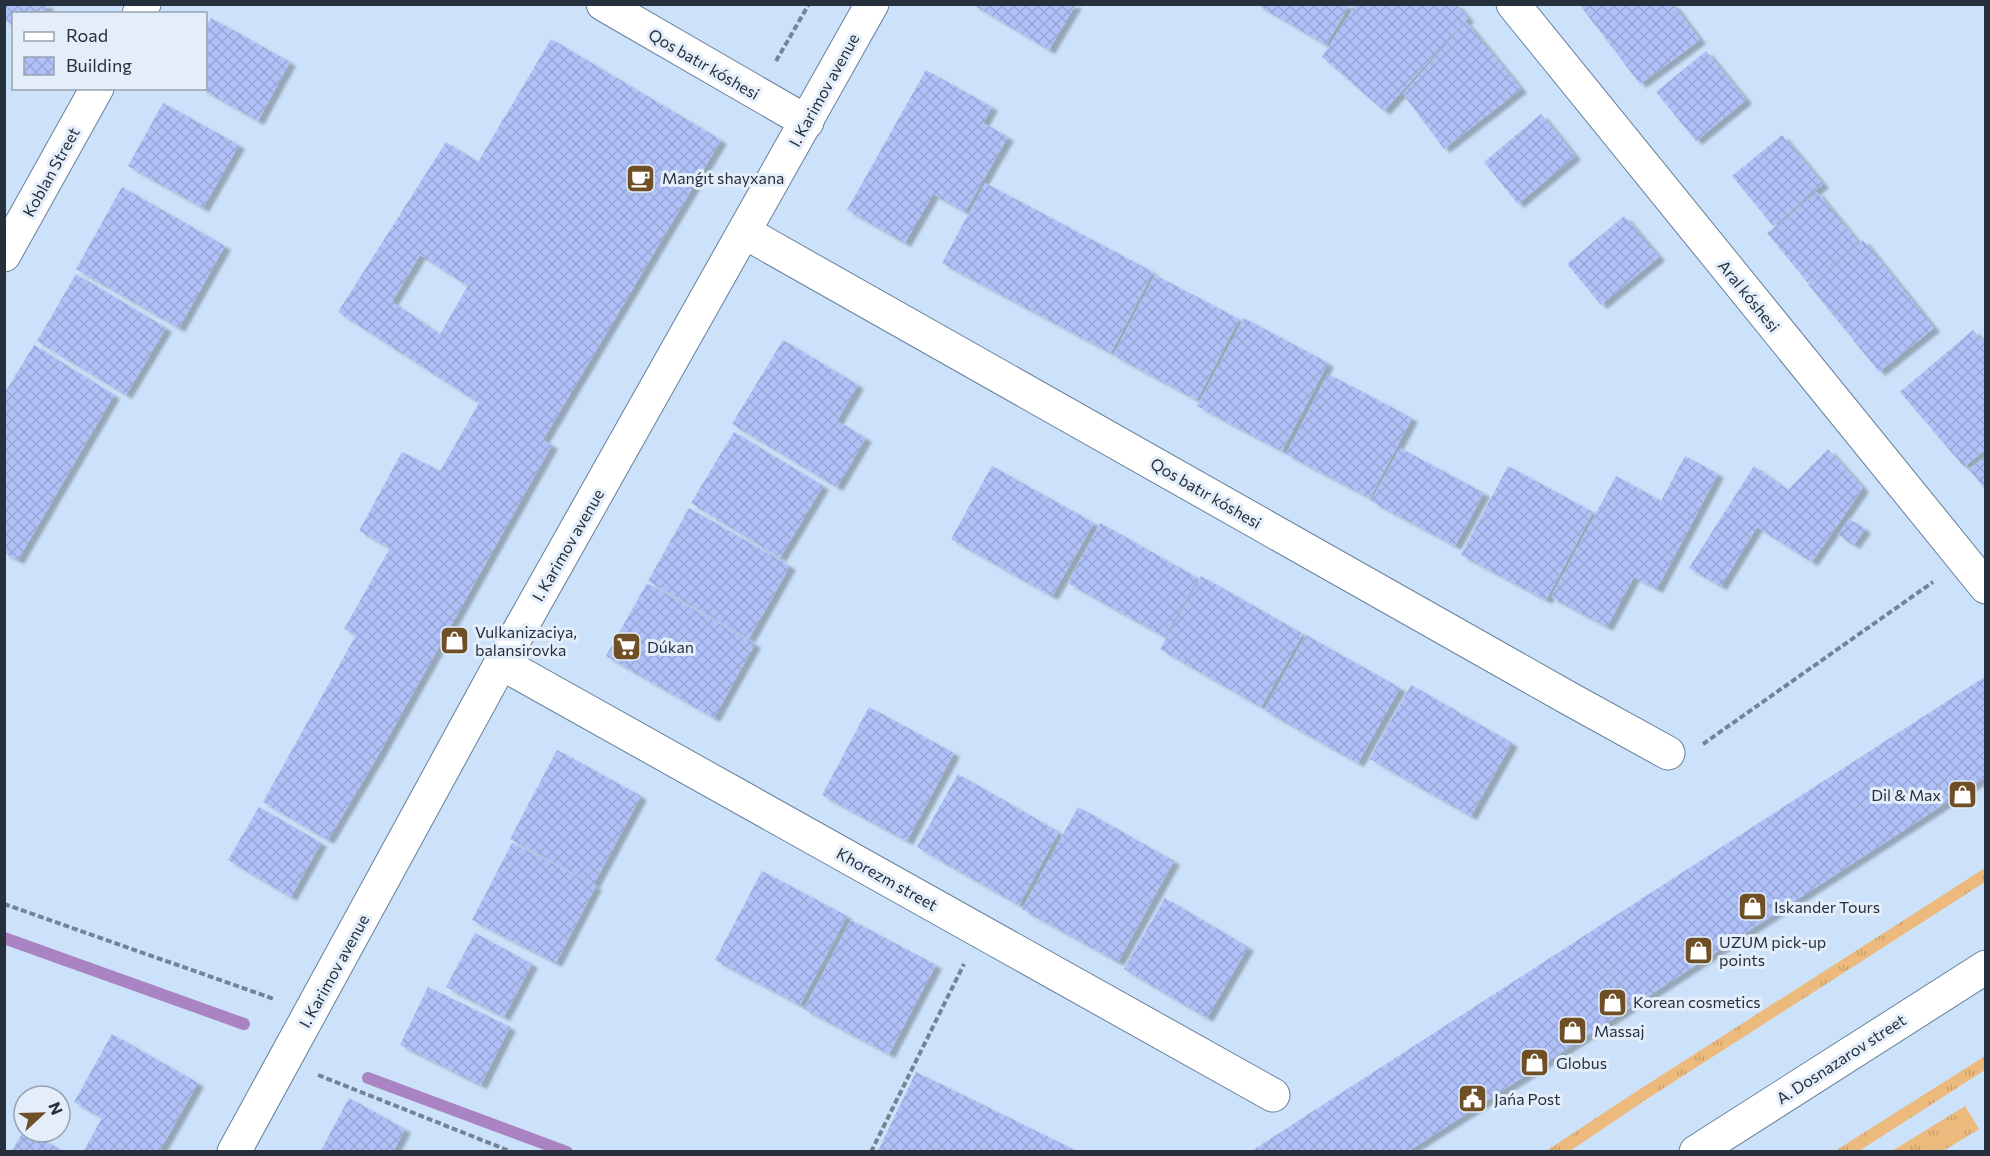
<svg xmlns="http://www.w3.org/2000/svg" width="1990" height="1156" font-family="Commissioner,sans-serif">
<style>
.grass{fill:url(#grass-tufts)}
.lines{fill:none;stroke-linecap:round;stroke-linejoin:round}
.stream{stroke:#a983c2;stroke-width:12}
.building{fill:url(#building-cross-hatch);fill-rule:evenodd;filter:url(#shadow)}
.minor-casing{stroke:#667f9b;stroke-width:35}
.tertiary-casing{stroke:#667f9b;stroke-width:35}
.secondary-casing{stroke:#667f9b;stroke-width:35}
.path{stroke:#748495;stroke-width:4;stroke-dasharray:6 3;stroke-linecap:butt}
.minor{stroke:#fff;stroke-width:33}
.tertiary{stroke:#fff;stroke-width:33}
.secondary{stroke:#fff;stroke-width:33}
.labels{text-anchor:middle;stroke-width:6;stroke-linejoin:round;paint-order:stroke}
.street-label{font-size:16px;fill:#26303c;stroke:#e3eefa}
.poi-label{font-size:16px;fill:#26303c;stroke:#e3eefa;text-anchor:start}
</style>
<defs>
<pattern id="grass-tufts" width="24" height="20" patternUnits="userSpaceOnUse" patternTransform="scale(1.5)"><rect width="24" height="20" fill="#ecba7d"/><path d="M3 7l-1-3M5 7V3M7 7l1-3M15 17l-1-3M17 17v-4M19 17l1-3" fill="none" stroke="#caa06d"/></pattern>
<pattern id="building-cross-hatch" width="8" height="8" patternUnits="userSpaceOnUse" patternTransform="scale(1.5)"><rect width="8" height="8" fill="#b0c1f8"/><path d="M0 0l8 8M0 8l8-8" fill="none" stroke="#97a6d6"/></pattern>
<filter id="shadow"><feDropShadow dx="6" dy="4" stdDeviation="1.5" flood-color="#0004"/></filter>
</defs>
<rect width="100%" height="100%" fill="#cce2fa"/>
<g class="grass">
<polygon points="1985,868 1985,882 1647,1099 1570,1151 1546,1151 1637,1091"/>
<polygon points="1985,1056 1985,1070 1859,1151 1835,1151"/>
<polygon points="1965,1106 1979,1129 1943,1151 1892,1151"/>
</g>
<g class="lines">
<g class="stream">
<polyline points="4,938 244,1024"/>
<polyline points="368,1078 567,1152"/>
</g>
</g>
<g class="building">
<polygon points="4,4 48,4 43,14 14,14 14,25 4,20"/>
<polygon points="972,4 1076,4 1049,50"/>
<polygon points="1256,4 1350,4 1326,45"/>
<polygon points="1356,4 1456,4 1468,18 1384,111 1322,57"/>
<polygon points="1579,4 1673,4 1700,40 1640,84"/>
<polygon points="211,18 290,62 258,121 200,88 206,88 206,27"/>
<polygon points="1466,22 1521,89 1444,149 1403,94"/>
<path d="M 551,39 L 721,140 L 543,440 L 552,445 L 379,754 L 328,840 L 263,802 L 356,635 L 344,629 L 390,548 L 359,531 L 402,452 L 440,471 L 479,403 L 338,312 L 446,142 L 478,162 ZM 420,255 L 468,286 L 440,334 L 392,302 Z"/>
<polygon points="1706,51 1746,100 1696,141 1656,92"/>
<polygon points="926,70 992,107 983,123 1008,137 965,212 933,194 905,243 847,210"/>
<polygon points="163,103 239,145 203,208 128,166"/>
<polygon points="1541,114 1575,156 1518,204 1484,162"/>
<polygon points="1782,135 1823,184 1773,226 1732,176"/>
<polygon points="985,183 1153,272 1111,353 942,263"/>
<polygon points="122,187 225,246 179,328 76,269"/>
<polygon points="1817,192 1858,242 1808,283 1767,233"/>
<polygon points="1624,216 1659,257 1601,305 1567,264"/>
<polygon points="1863,240 1934,328 1879,372 1808,284"/>
<polygon points="76,274 166,328 126,395 37,341"/>
<polygon points="1155,275 1239,319 1197,400 1113,355"/>
<polygon points="1244,318 1328,363 1282,451 1197,406"/>
<polygon points="1973,330 1986,345 1986,449 1964,467 1900,392"/>
<polygon points="783,340 858,385 837,421 866,438 837,487 732,424"/>
<polygon points="34,345 114,395 18,560 4,553 4,394"/>
<polygon points="1328,374 1412,418 1370,498 1286,454"/>
<polygon points="734,432 823,486 780,558 691,503"/>
<polygon points="1400,448 1484,493 1455,546 1371,501"/>
<polygon points="1828,449 1863,488 1812,562 1757,527 1721,586 1689,568 1754,466 1788,490"/>
<polygon points="1685,456 1718,474 1657,589 1634,577 1607,627 1551,597 1616,476 1661,501"/>
<polygon points="1986,456 1986,491 1969,469"/>
<polygon points="992,466 1094,523 1052,596 951,539"/>
<polygon points="1508,466 1593,512 1546,600 1461,555"/>
<polygon points="689,508 790,566 749,639 648,581"/>
<polygon points="1849,519 1865,529 1854,545 1838,535"/>
<polygon points="1100,523 1198,578 1165,637 1068,583"/>
<polygon points="1201,576 1303,634 1261,707 1160,649"/>
<polygon points="647,583 755,644 714,718 606,656"/>
<polygon points="1306,635 1400,688 1358,763 1264,710"/>
<polygon points="1986,676 1986,777 1633,1006 1595,951 1631,1007 1485,1102 1407,1152 1250,1152"/>
<polygon points="1411,685 1512,743 1471,816 1370,759"/>
<polygon points="869,707 954,753 907,841 822,795"/>
<polygon points="557,750 641,796 594,884 510,839"/>
<polygon points="958,774 1059,832 1019,905 917,847"/>
<polygon points="259,807 321,843 291,897 228,860"/>
<polygon points="1078,807 1174,861 1118,962 1022,909"/>
<polygon points="512,843 596,886 556,963 472,920"/>
<polygon points="762,871 847,916 800,1005 715,960"/>
<polygon points="1165,898 1248,947 1207,1018 1124,969"/>
<polygon points="851,920 936,965 889,1054 804,1009"/>
<polygon points="475,933 532,964 504,1017 446,987"/>
<polygon points="428,987 510,1027 481,1085 400,1045"/>
<polygon points="112,1034 198,1083 159,1152 83,1152 102,1118 74,1102"/>
<polygon points="916,1072 1079,1152 880,1152 878,1151"/>
<polygon points="349,1098 405,1129 393,1152 320,1152"/>
<polygon points="23,1132 30,1132 64,1152 11,1152"/>
</g>
<g class="lines">
<defs>
<g id="minor">
<polyline points="603,4 807,122"/>
<polyline points="1513,4 1986,587"/>
<polyline points="139,14 144,4"/>
<polyline points="746,233 1570,699 1668,753"/>
<polyline points="4,255 97,88"/>
<polyline points="501,663 1273,1095"/>
</g>
<polyline id="tertiary" points="234,1152 501,663 872,4"/>
<polyline id="secondary" points="1696,1152 1986,967"/>
</defs>
<use href="#minor" class="minor-casing"/>
<use href="#tertiary" class="tertiary-casing"/>
<use href="#secondary" class="secondary-casing"/>
<g class="path">
<polyline points="776,61 809,4"/>
<polyline points="1703,744 1933,582"/>
<polyline points="4,904 274,999"/>
<polyline points="318,1075 512,1152"/>
<polyline points="871,1152 964,964"/>
</g>
<use href="#minor" class="minor"/>
<use href="#tertiary" class="tertiary"/>
<use href="#secondary" class="secondary"/>
</g>
<defs>
<symbol id="cafe-square" viewBox="-11 -11 22 22"><rect x="-9" y="-9" width="18" height="18" rx="4" fill="#6f4f25" stroke="#e3eefa"/><path d="M-5.5-4.5H6V0H3Q3 3.5 0 3.5H-2.5Q-5.5 3.5-5.5 0ZM3-3.2v2h1.7v-2ZM-6 4.5H4V6H-6Z" fill="#fff"/></symbol>
<symbol id="shop-square" viewBox="-11 -11 22 22"><rect x="-9" y="-9" width="18" height="18" rx="4" fill="#6f4f25" stroke="#e3eefa"/><path d="M-5-2.5h2.3a2.7 3.5 0 0 1 5.4 0H5L5.5 6h-11ZM-1.5-2.5h3a1.5 2.3 0 0 0-3 0Z" fill="#fff"/></symbol>
<symbol id="supermarket-square" viewBox="-11 -11 22 22"><rect x="-9" y="-9" width="18" height="18" rx="4" fill="#6f4f25" stroke="#e3eefa"/><path d="M-6-5.5h2.5l.6 2H6L4.5 2H-2.5L-4.4-4H-6ZM-1.5 3.2a1.3 1.3 0 1 0 .1 0ZM3 3.2a1.3 1.3 0 1 0 .1 0Z" fill="#fff"/></symbol>
<symbol id="civic-square" viewBox="-11 -11 22 22"><rect x="-9" y="-9" width="18" height="18" rx="4" fill="#6f4f25" stroke="#e3eefa"/><path d="M-.6-6.5H3V-4.5H.6V-3L4-1V1h2V6H-6V1h2V-1L-.6-3ZM-1.2 2.5V6h2.4V2.5Z" fill="#fff"/></symbol>
</defs>
<g fill-rule="evenodd">
<use href="#cafe-square" x="624" y="162" width="33" height="33"/>
<use href="#shop-square" x="438" y="624" width="33" height="33"/>
<use href="#supermarket-square" x="610" y="630" width="33" height="33"/>
<use href="#shop-square" x="1946" y="778" width="33" height="33"/>
<use href="#shop-square" x="1736" y="890" width="33" height="33"/>
<use href="#shop-square" x="1682" y="934" width="33" height="33"/>
<use href="#shop-square" x="1596" y="986" width="33" height="33"/>
<use href="#shop-square" x="1556" y="1014" width="33" height="33"/>
<use href="#shop-square" x="1518" y="1046" width="33" height="33"/>
<use href="#civic-square" x="1456" y="1082" width="33" height="33"/>
</g>
<g class="labels">
<g class="street-label">
<text transform="translate(704 64) rotate(30)" y="6">Qos batır kóshesi</text>
<text transform="translate(824 90) rotate(-61)" y="6">I. Karimov avenue</text>
<text transform="translate(51 172) rotate(-61)" y="6">Koblan Street</text>
<text transform="translate(1749 296) rotate(51)" y="6">Aral kóshesi</text>
<text transform="translate(1206 493) rotate(30)" y="6">Qos batır kóshesi</text>
<text transform="translate(568 545) rotate(-60)" y="6">I. Karimov avenue</text>
<text transform="translate(887 879) rotate(29)" y="6">Khorezm street</text>
<text transform="translate(334 971) rotate(-61)" y="6">I. Karimov avenue</text>
<text transform="translate(1841 1059) rotate(-33)" y="6">A. Dosnazarov street</text>
</g>
<g class="poi-label">
<text x="662" y="184">Manǵıt shayxana</text>
<text x="475" y="638">Vulkanizaciya,<tspan x="475" dy="18">balansirovka</tspan></text>
<text x="647" y="653">Dúkan</text>
<text x="1941" y="801" text-anchor="end">Dil &amp; Max</text>
<text x="1774" y="913">Iskander Tours</text>
<text x="1719" y="948">UZUM pick-up<tspan x="1719" dy="18">points</tspan></text>
<text x="1633" y="1008">Korean cosmetics</text>
<text x="1594" y="1037">Massaj</text>
<text x="1556" y="1069">Globus</text>
<text x="1494" y="1105">Jańa Post</text>
</g>
</g>
<rect width="1990" height="1156" fill="none" stroke="#26303c" stroke-width="12"/>
<rect x="12" y="12" width="195" height="78" fill="#e3eefa" stroke="#97a2ae" stroke-width="1.5"/>
<rect x="24" y="32" width="30" height="9" fill="#ffffff" stroke="#97a2ae" stroke-width="1.5"/>
<text x="66" y="42" font-size="18" fill="#26303c">Road</text>
<rect x="24" y="57" width="30" height="18" fill="url(#building-cross-hatch)" stroke="#97a2ae" stroke-width="1.5"/>
<text x="66" y="72" font-size="18" fill="#26303c">Building</text>
<g transform="translate(42 1114) rotate(68)"><circle r="28" fill="#e3eefa" stroke="#97a2ae" stroke-width="1.5"/>
<path d="M0-4.5L10 22L0 15L-10 22Z" fill="#6f4f25"/>
<text y="-9" font-size="16" font-weight="bold" text-anchor="middle" fill="#26303c">N</text>
</g>
</svg>
